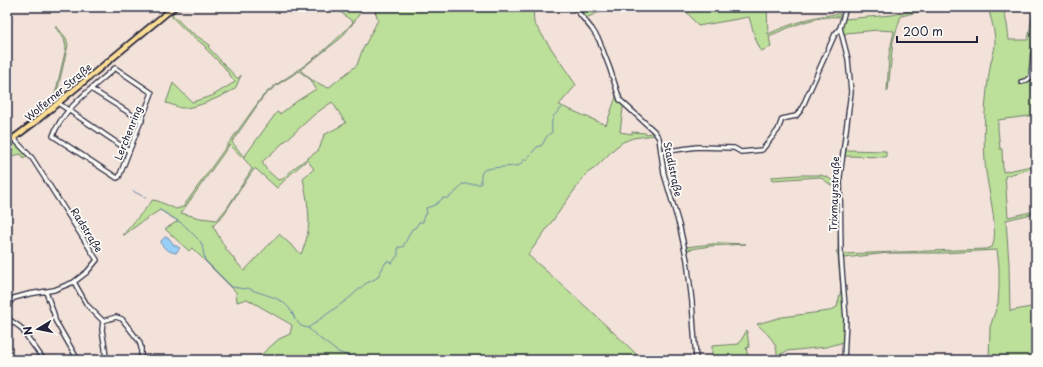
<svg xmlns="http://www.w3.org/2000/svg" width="1043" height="367" font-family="'Playpen Sans',sans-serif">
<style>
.green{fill:#bcdf99;stroke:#6f806a;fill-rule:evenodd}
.water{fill:#98cff7;stroke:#698aac}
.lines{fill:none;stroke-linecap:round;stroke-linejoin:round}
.stream{stroke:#698aac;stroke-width:1}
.minor-casing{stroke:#22223b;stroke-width:6}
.major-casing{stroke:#22223b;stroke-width:8}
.minor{stroke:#fdfcf7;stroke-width:3.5}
.major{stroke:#fcde96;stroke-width:4.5}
.labels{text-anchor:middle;stroke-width:3.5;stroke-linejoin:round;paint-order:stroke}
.street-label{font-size:10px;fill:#22223b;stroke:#fdfcf7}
</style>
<rect width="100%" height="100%" fill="#f3e2d9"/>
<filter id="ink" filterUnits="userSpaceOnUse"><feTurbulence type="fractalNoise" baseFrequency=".025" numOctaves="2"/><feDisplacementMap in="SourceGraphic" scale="8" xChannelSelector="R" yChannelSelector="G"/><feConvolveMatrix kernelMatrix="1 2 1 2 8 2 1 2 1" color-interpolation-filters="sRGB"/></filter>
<g filter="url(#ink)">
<g class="green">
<path d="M 178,7 L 182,7 L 172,14 L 188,30 L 210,45 L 208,47 L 237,78 L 239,78 L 241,75 L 236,87 L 233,90 C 220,97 196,109 181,108 C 177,107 171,104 166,103 L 173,83 L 192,102 L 212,96 L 235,82 L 224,67 L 205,48 L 206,47 L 184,29 L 169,14 Z"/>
<path d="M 334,7 L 364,7 L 354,22 L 341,38 L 300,70 L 312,80 L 328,88 L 357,65 L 362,51 L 378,20 L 374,7 L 533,7 L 534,23 L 576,85 L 559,105 L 606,125 L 616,97 L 613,82 L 595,35 L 572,7 L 610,7 L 586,18 C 598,35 607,54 614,74 C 617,85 618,97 627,105 L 624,106 L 623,108 L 620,132 L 632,134 L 632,132 L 646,133 L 646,134 L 656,132 L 660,137 L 663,148 L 670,150 L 692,146 L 737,148 L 733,150 L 691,148 L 665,153 L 663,155 L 664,168 L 685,247 L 721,243 L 746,244 L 710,246 L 686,250 L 692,293 L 697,360 L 695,360 L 690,303 L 685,260 L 678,227 L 665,181 L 658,142 L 655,135 L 633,138 L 623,142 L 615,148 L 595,168 L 586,174 L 528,255 L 569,291 L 627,345 L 636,354 L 639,360 L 255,360 L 279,339 L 290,334 L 292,325 L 247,299 L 237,302 L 236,292 L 192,248 L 189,251 L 165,229 L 178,221 L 160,210 L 143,221 L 124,235 L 123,235 L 152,201 L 152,200 L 158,201 L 176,209 L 183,207 L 262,97 C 272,86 285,79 297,71 C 317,56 337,41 353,22 ZM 299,71 L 311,80 L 316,89 L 297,101 L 280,114 L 277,112 L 244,157 L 232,142 L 263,97 L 277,85 ZM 332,102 L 346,123 L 324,135 L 319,150 L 294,168 L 283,179 L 278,180 L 266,169 L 262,162 L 315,114 ZM 230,145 L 247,162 L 252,169 L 227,208 L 217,220 L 200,218 L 181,213 L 228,147 ZM 307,160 L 314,169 L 303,178 C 308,207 314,225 301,254 L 279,234 L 244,271 L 226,249 L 213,226 L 224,214 L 254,169 L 256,169 L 277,188 L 293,172 Z"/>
<path d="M 683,7 L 767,7 L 768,34 C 791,24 814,15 840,14 L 840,17 C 815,15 791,27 769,36 L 771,47 L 761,51 L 756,40 L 749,17 L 698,26 Z"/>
<polygon points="915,7 925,7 926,10 901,16 893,41 888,91 887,92 889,55 894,31 878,30 846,33 844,37 842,29 844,19 892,15 914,10"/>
<path d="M 988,7 L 1003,7 L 1007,24 L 1009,40 L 1028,40 L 1034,7 L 1036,7 L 1036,89 L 1032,88 L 1036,104 L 1036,115 L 998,120 L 998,129 L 1000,149 L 1002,149 L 1003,172 L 1036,165 L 1036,167 L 1005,176 L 1008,217 L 1036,211 L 1036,213 L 1006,220 L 1009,264 L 1010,311 L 1036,306 L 1036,360 L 989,360 L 990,327 L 998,303 L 999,289 L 999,267 L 997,250 L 942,253 L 888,253 L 844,258 L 843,259 C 846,293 850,326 845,360 L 842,360 L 844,342 L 826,347 L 787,351 L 781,354 L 781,360 L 766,360 L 777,356 C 778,342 767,334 757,324 L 782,317 L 829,311 L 837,307 L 841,290 L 838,255 L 836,251 L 838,251 L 839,194 L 838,190 L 820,177 L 772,180 L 771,177 L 800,175 L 820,175 L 827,177 L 836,183 L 838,183 L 841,175 L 851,76 L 852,94 L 846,150 L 886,151 L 886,157 L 845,156 L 842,170 L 842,254 L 986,249 L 992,247 C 1000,229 986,184 985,162 C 983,131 985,98 990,67 C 991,59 995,52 995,43 C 995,31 991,19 988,7 Z"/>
<path d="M 55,27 L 57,27 L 66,38 L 68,45 L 58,88 L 57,100 C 40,113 24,128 7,141 L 7,140 L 32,121 L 43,110 L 52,103 L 54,99 L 66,48 L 64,39 Z"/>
<polygon points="12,143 17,144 28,155 24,158 21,154 7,157 7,146"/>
<polygon points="747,330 749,347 746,348 749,360 734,360 732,354 729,355 730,360 712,360 712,346 739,344"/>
</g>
<path class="water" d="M 165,237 L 168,237 L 174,245 L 180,248 L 176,253 C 170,252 161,248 161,241 Z"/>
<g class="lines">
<g class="stream">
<polyline points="7,155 11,154"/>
<polyline points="133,191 146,198"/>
<polyline points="160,210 183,224 198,239"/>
<path d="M 200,241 L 202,245 L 205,260 L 232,287 L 245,289 L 248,288 C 265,297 287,295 295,319"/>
<path d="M 297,321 L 301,326 L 308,328 L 348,299 L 365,284 L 377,278 L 386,262 L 388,261 L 392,263 L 398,255 L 398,247 L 403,247 L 412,229 L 415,228 L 419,222 L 423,222 L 424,215 L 427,214 L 426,208 L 435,205 L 443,198 L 448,198 L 458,190 L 462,184 L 481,184 C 481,180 480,175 483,171 C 486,167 513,167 520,165 L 523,160 L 526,160 L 537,147 L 542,145 L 547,136 L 552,132 C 551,118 552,116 562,108"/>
<polyline points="308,328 318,337 338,352 359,360"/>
</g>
<defs>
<g id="minor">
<polyline points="574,7 592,29 599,40 610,69 620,100 654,131 659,138 664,174 680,228 687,260 692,302 696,360"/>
<path d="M 115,68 L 152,93 L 119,177 L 117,178 L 53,136 C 62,109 94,87 115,68 Z"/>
<polyline points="1021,82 1025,81 1031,77 1033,54 1036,42"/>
<polyline points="91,89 142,121"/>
<polyline points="58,103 129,151"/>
<polyline points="661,152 697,147 734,148 741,152 762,150 778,130 782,119 796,116 801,110 835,34 840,28"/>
<polyline points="74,282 87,305 103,321 102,330 105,348 106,360"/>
<polyline points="46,292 54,314 55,320 78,360"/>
<polyline points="7,310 9,303 14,298 29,294 54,290 74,282 87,272 97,260 32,158 14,139"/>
<polyline points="7,318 20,327 44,360"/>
<polyline points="103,321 116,317 122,319 139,341 141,347 141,360"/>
<polyline points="769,360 775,358 778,360"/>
<polyline points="844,360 846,319 841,257 840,176 851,92 848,59 840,28 846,7"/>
</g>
<polyline id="major" points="7,143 35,122 174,7"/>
</defs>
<use href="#minor" class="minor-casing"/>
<use href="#major" class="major-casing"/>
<use href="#minor" class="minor"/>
<use href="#major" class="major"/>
</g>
</g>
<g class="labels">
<g class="street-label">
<text transform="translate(58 92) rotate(-40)" y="4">Wolferner Straße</text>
<text transform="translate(128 133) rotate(-68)" y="4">Lerchenring</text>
<text transform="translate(673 169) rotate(78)" y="4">Stadlstraße</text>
<text transform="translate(834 194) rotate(-88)" y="4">Trixmayrstraße</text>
<text transform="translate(87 230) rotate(58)" y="4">Radstraße</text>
</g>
</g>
<rect width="1043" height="367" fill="none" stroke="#fdfcf7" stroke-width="24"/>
<rect x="12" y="12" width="1019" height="343" fill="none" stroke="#22223b" stroke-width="1.5" filter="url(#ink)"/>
<g transform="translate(38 329) rotate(260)" stroke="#fdfcf7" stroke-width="3" paint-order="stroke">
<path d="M0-3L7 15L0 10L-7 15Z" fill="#22223b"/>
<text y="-6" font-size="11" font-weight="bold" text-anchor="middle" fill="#22223b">N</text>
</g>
<path d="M897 36v6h80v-6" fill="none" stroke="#22223b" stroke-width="2"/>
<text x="903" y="36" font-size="12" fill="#22223b" stroke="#fdfcf7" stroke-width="3" paint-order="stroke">200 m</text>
</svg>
